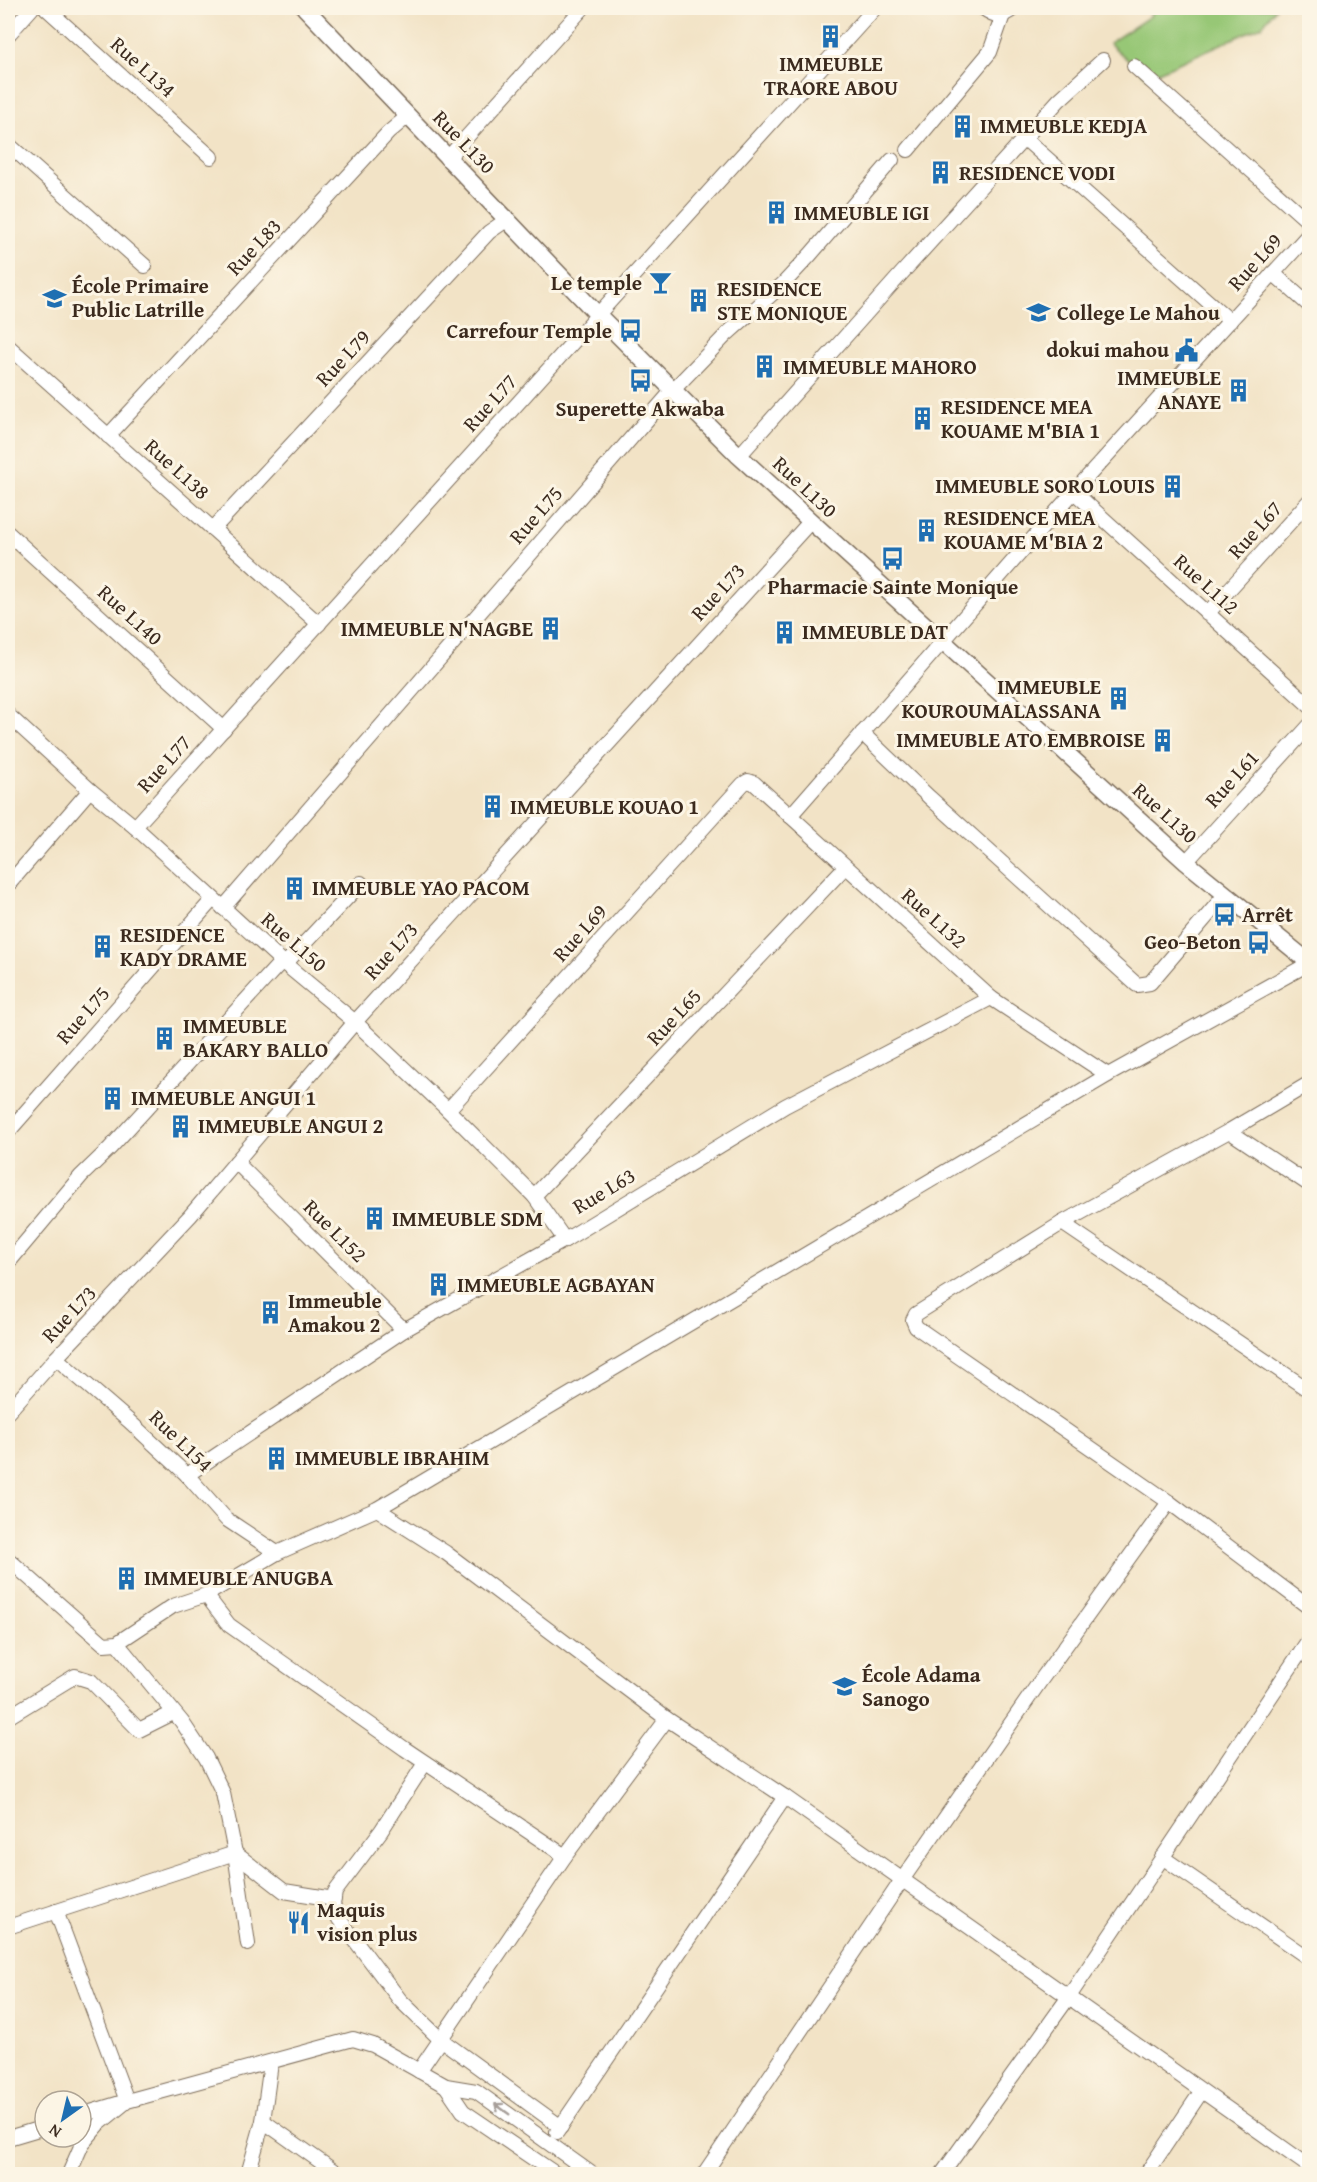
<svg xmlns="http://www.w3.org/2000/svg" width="1317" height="2182" font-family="'Gentium Book Plus',serif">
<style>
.green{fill:#97c776;stroke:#69784a;stroke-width:1.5}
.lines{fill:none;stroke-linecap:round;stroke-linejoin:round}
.minor-casing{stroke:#7b6b59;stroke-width:16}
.tertiary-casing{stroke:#7b6b59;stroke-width:19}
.minor{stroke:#fff;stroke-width:14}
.tertiary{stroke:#fff;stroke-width:16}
.oneway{stroke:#a79f9a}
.labels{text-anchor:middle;stroke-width:6;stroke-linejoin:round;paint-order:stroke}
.poi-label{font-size:21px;font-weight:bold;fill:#3b2a1e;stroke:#fcf5e5;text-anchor:start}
.street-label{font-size:21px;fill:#3b2a1e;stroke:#fcf5e5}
</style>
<rect width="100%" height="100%" fill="#fcf5e5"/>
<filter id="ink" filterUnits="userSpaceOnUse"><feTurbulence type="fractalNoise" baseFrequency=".0167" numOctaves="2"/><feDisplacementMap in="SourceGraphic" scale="12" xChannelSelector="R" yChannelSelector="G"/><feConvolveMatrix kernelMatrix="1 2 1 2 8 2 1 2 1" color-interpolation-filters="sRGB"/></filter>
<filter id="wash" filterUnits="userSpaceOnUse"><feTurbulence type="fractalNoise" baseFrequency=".008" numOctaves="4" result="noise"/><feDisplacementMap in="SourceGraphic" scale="24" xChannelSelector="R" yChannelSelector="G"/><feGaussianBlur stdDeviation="1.35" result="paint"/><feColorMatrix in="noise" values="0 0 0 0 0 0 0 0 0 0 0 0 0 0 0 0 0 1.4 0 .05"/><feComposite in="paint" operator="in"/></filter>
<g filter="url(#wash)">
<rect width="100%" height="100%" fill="#f2e3c6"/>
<polygon class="green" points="1144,8 1276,8 1262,26 1147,77 1109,43 1152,15"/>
</g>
<g filter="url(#ink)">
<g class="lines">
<defs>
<g id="minor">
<polyline points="46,8 211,157"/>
<path d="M 983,8 C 995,17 1002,18 1014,8"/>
<polyline points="8,35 32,8"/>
<polyline points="1134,66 1310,223"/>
<polyline points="1024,138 1230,321"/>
<polyline points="8,144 145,266"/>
<polyline points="908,150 990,52 1003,15"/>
<polyline points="447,159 583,8"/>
<polyline points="1273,273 1310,306"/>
<polyline points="8,346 319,624"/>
<polyline points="108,436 388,133 408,116"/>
<polyline points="739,456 902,273 1059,100 1103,60"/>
<polyline points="1074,492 1310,706"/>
<polyline points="213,529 489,232 508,219"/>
<polyline points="8,533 224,729"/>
<polyline points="1207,614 1310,500"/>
<polyline points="8,715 90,790 135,827 285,964 355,1022 448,1110 534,1196 565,1240"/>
<polyline points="862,733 929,797 1137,985 1150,983 1225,895"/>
<polyline points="790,816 1070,496 1310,233"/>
<polyline points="135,827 875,8"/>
<polyline points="1186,862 1310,725"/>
<polyline points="8,885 90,790"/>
<polyline points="223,908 672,391 727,334 783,284 810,255 892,160"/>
<polyline points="285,964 361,883"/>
<polyline points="1310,1083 1229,1131 1062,1223 916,1314 913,1320 916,1327 1169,1502 1310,1608"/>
<polyline points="448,1110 743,784 748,781 754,783 991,998 1108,1075"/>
<polyline points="1229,1131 1310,1185"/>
<polyline points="8,1132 213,899"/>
<polyline points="236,1162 404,1330"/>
<polyline points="534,1196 845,867"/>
<polyline points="1062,1223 1310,1391"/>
<polyline points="8,1263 81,1176 110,1148 282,961"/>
<polyline points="56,1358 129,1421 187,1475 226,1519 277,1553"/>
<polyline points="8,1412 56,1358 190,1216 355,1022 810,522"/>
<polyline points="187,1475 404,1330 565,1240 785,1106 991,998"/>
<polyline points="377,1509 446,1553 667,1719 785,1797 1310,2167"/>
<polyline points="8,1559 104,1644 117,1643 173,1606 206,1595 277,1553 377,1509 1108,1075 1310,963"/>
<polyline points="206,1595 229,1625 405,1749 565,1856"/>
<polyline points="117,1643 182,1722 206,1758 223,1793 235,1853 248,1944"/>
<polyline points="8,1717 75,1676 91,1681 139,1730 173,1713"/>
<polyline points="425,1763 381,1831 335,1892 333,1905 339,1919 400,2000 440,2039 561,2127"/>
<polyline points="1162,1857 1310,1959"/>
<polyline points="56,1911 127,2101 81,2115"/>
<polyline points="8,1927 235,1853 284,1891 334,1899"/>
<polyline points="419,2071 565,1856 667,1719"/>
<polyline points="446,2086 463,2111 556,2174"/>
<polyline points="263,2121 338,2174"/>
<polyline points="557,2132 785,1797"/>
<polyline points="8,2138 45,2127"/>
<polyline points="69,2174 82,2144 100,2123 127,2101 353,2039 373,2045 446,2086 476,2091 592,2174"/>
<polyline points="248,2174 263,2121 271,2063"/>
<polyline points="704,2174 902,1880 1041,1680 1169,1502"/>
<polyline points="942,2174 1068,1998 1310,1638"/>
<polyline points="1146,2174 1201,2092"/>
</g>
<polyline id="tertiary" points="305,8 598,315 739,456 1186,862 1310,963"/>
</defs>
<use href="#minor" class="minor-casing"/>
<use href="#tertiary" class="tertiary-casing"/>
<use href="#minor" class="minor"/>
<use href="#tertiary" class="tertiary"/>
</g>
<defs><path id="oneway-shaft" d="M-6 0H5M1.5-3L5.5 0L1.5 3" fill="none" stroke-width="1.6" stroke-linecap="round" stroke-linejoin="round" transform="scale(1.5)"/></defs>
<use class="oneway" href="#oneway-shaft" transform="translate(502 2109) rotate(-144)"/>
</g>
<defs>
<symbol id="building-bare" viewBox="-9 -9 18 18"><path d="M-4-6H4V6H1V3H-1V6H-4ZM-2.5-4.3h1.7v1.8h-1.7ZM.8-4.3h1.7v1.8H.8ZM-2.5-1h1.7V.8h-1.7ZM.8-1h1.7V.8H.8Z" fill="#1f6fb2" stroke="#fcf5e5" stroke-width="2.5" paint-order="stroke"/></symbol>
<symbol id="bar-bare" viewBox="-9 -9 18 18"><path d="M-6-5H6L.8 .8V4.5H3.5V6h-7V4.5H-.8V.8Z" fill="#1f6fb2" stroke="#fcf5e5" stroke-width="2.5" paint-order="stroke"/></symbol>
<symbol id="school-bare" viewBox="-9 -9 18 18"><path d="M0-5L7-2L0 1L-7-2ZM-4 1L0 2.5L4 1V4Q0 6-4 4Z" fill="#1f6fb2" stroke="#fcf5e5" stroke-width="2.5" paint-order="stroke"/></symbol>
<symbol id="bus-bare" viewBox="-9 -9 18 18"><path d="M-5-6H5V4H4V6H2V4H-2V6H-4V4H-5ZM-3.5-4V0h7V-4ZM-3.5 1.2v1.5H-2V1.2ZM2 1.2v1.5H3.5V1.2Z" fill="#1f6fb2" stroke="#fcf5e5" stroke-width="2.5" paint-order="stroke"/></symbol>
<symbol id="civic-bare" viewBox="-9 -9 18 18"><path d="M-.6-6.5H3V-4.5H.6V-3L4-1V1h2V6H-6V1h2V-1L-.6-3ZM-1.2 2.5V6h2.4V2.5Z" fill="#1f6fb2" stroke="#fcf5e5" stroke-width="2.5" paint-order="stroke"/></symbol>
<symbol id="restaurant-bare" viewBox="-9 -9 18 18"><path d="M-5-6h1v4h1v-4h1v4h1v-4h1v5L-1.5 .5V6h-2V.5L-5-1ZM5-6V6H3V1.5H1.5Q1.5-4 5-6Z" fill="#1f6fb2" stroke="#fcf5e5" stroke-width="2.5" paint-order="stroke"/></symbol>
</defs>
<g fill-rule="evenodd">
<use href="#building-bare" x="814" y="20" width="33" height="33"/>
<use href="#building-bare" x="946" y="110" width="33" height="33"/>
<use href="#building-bare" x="924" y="156" width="33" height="33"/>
<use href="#building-bare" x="760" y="196" width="33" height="33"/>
<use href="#bar-bare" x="644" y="266" width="33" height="33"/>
<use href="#school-bare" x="38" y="282" width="33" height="33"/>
<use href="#building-bare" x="682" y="284" width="33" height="33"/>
<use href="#school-bare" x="1022" y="296" width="33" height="33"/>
<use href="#bus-bare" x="614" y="314" width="33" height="33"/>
<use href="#civic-bare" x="1170" y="334" width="33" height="33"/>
<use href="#building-bare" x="748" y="350" width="33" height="33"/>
<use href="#bus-bare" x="624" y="364" width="33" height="33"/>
<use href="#building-bare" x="1222" y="374" width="33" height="33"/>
<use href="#building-bare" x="906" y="402" width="33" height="33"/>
<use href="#building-bare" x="1156" y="470" width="33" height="33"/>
<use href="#building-bare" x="910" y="514" width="33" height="33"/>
<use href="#bus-bare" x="876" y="542" width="33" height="33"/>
<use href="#building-bare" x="534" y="612" width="33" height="33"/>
<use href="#building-bare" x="768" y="616" width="33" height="33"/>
<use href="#building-bare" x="1102" y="682" width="33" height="33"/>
<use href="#building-bare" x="1146" y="724" width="33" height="33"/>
<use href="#building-bare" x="476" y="790" width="33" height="33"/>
<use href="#building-bare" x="278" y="872" width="33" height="33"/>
<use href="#bus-bare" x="1208" y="898" width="33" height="33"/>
<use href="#bus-bare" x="1242" y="926" width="33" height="33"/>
<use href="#building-bare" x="86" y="930" width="33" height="33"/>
<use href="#building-bare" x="148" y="1022" width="33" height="33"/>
<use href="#building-bare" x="96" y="1082" width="33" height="33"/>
<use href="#building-bare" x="164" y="1110" width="33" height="33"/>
<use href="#building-bare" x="358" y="1202" width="33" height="33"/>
<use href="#building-bare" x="422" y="1268" width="33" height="33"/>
<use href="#building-bare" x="254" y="1296" width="33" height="33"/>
<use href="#building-bare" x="260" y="1442" width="33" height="33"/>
<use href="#building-bare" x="110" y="1562" width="33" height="33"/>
<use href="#school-bare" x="828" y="1670" width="33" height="33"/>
<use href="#restaurant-bare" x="282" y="1906" width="33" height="33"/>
</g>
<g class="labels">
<g class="poi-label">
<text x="831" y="71" text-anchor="middle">IMMEUBLE<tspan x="831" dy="24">TRAORE ABOU</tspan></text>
<text x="980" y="133">IMMEUBLE KEDJA</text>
<text x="959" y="180">RESIDENCE VODI</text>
<text x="794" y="220">IMMEUBLE IGI</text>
<text x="642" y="290" text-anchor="end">Le temple</text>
<text x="72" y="293">École Primaire<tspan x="72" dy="24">Public Latrille</tspan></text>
<text x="717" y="296">RESIDENCE<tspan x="717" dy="24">STE MONIQUE</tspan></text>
<text x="1057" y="320">College Le Mahou</text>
<text x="612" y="338" text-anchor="end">Carrefour Temple</text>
<text x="1169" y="357" text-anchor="end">dokui mahou</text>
<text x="783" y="374">IMMEUBLE MAHORO</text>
<text x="1221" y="385" text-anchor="end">IMMEUBLE<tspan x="1221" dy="24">ANAYE</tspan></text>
<text x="941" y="414">RESIDENCE MEA<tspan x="941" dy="24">KOUAME M'BIA 1</tspan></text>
<text x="640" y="416" text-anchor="middle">Superette Akwaba</text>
<text x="1155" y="493" text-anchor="end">IMMEUBLE SORO LOUIS</text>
<text x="944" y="525">RESIDENCE MEA<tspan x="944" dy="24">KOUAME M'BIA 2</tspan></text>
<text x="893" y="594" text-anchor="middle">Pharmacie Sainte Monique</text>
<text x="533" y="636" text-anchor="end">IMMEUBLE N'NAGBE</text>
<text x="802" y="639">IMMEUBLE DAT</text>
<text x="1101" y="694" text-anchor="end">IMMEUBLE<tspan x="1101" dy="24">KOUROUMALASSANA</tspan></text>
<text x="1145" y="747" text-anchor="end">IMMEUBLE ATO EMBROISE</text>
<text x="510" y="814">IMMEUBLE KOUAO 1</text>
<text x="312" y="895">IMMEUBLE YAO PACOM</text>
<text x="1242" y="922">Arrêt</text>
<text x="120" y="942">RESIDENCE<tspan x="120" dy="24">KADY DRAME</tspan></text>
<text x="1241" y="949" text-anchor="end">Geo-Beton</text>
<text x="183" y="1033">IMMEUBLE<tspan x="183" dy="24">BAKARY BALLO</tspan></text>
<text x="131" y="1105">IMMEUBLE ANGUI 1</text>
<text x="198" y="1133">IMMEUBLE ANGUI 2</text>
<text x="392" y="1226">IMMEUBLE SDM</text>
<text x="457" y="1292">IMMEUBLE AGBAYAN</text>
<text x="288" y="1308">Immeuble<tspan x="288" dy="24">Amakou 2</tspan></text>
<text x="295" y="1465">IMMEUBLE IBRAHIM</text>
<text x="144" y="1585">IMMEUBLE ANUGBA</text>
<text x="862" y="1682">École Adama<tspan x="862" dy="24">Sanogo</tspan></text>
<text x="317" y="1917">Maquis<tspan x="317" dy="24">vision plus</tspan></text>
</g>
<g class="street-label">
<text transform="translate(143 67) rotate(42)" y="7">Rue L134</text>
<text transform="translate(464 142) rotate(46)" y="7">Rue L130</text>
<text transform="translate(254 247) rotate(-47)" y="7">Rue L83</text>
<text transform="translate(1255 262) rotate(-48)" y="7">Rue L69</text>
<text transform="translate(343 358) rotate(-47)" y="7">Rue L79</text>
<text transform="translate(490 403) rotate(-48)" y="7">Rue L77</text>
<text transform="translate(177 469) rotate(42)" y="7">Rue L138</text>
<text transform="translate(805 487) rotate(43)" y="7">Rue L130</text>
<text transform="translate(536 515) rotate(-49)" y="7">Rue L75</text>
<text transform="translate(1255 530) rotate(-48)" y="7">Rue L67</text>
<text transform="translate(1206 584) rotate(42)" y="7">Rue L112</text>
<text transform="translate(718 592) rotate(-48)" y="7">Rue L73</text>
<text transform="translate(130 615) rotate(42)" y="7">Rue L140</text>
<text transform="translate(164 764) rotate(-48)" y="7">Rue L77</text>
<text transform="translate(1232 779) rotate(-48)" y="7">Rue L61</text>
<text transform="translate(1165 813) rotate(42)" y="7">Rue L130</text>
<text transform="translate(934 918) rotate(42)" y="7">Rue L132</text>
<text transform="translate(580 933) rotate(-48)" y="7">Rue L69</text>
<text transform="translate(294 942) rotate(41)" y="7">Rue L150</text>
<text transform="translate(391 951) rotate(-48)" y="7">Rue L73</text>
<text transform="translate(83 1015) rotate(-49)" y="7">Rue L75</text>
<text transform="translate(674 1017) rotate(-47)" y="7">Rue L65</text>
<text transform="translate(604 1191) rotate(-31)" y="7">Rue L63</text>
<text transform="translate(335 1231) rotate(45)" y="7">Rue L152</text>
<text transform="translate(69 1314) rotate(-47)" y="7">Rue L73</text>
<text transform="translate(181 1441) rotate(44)" y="7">Rue L154</text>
</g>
</g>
<rect width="1317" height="2182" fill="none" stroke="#fcf5e5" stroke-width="30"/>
<g transform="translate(63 2119) rotate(214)"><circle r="28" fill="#fcf5e5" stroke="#afa495" stroke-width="1.5"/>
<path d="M0-4.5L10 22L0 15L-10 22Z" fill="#1f6fb2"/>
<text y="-9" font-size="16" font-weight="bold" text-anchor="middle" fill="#3b2a1e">N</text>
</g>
</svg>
